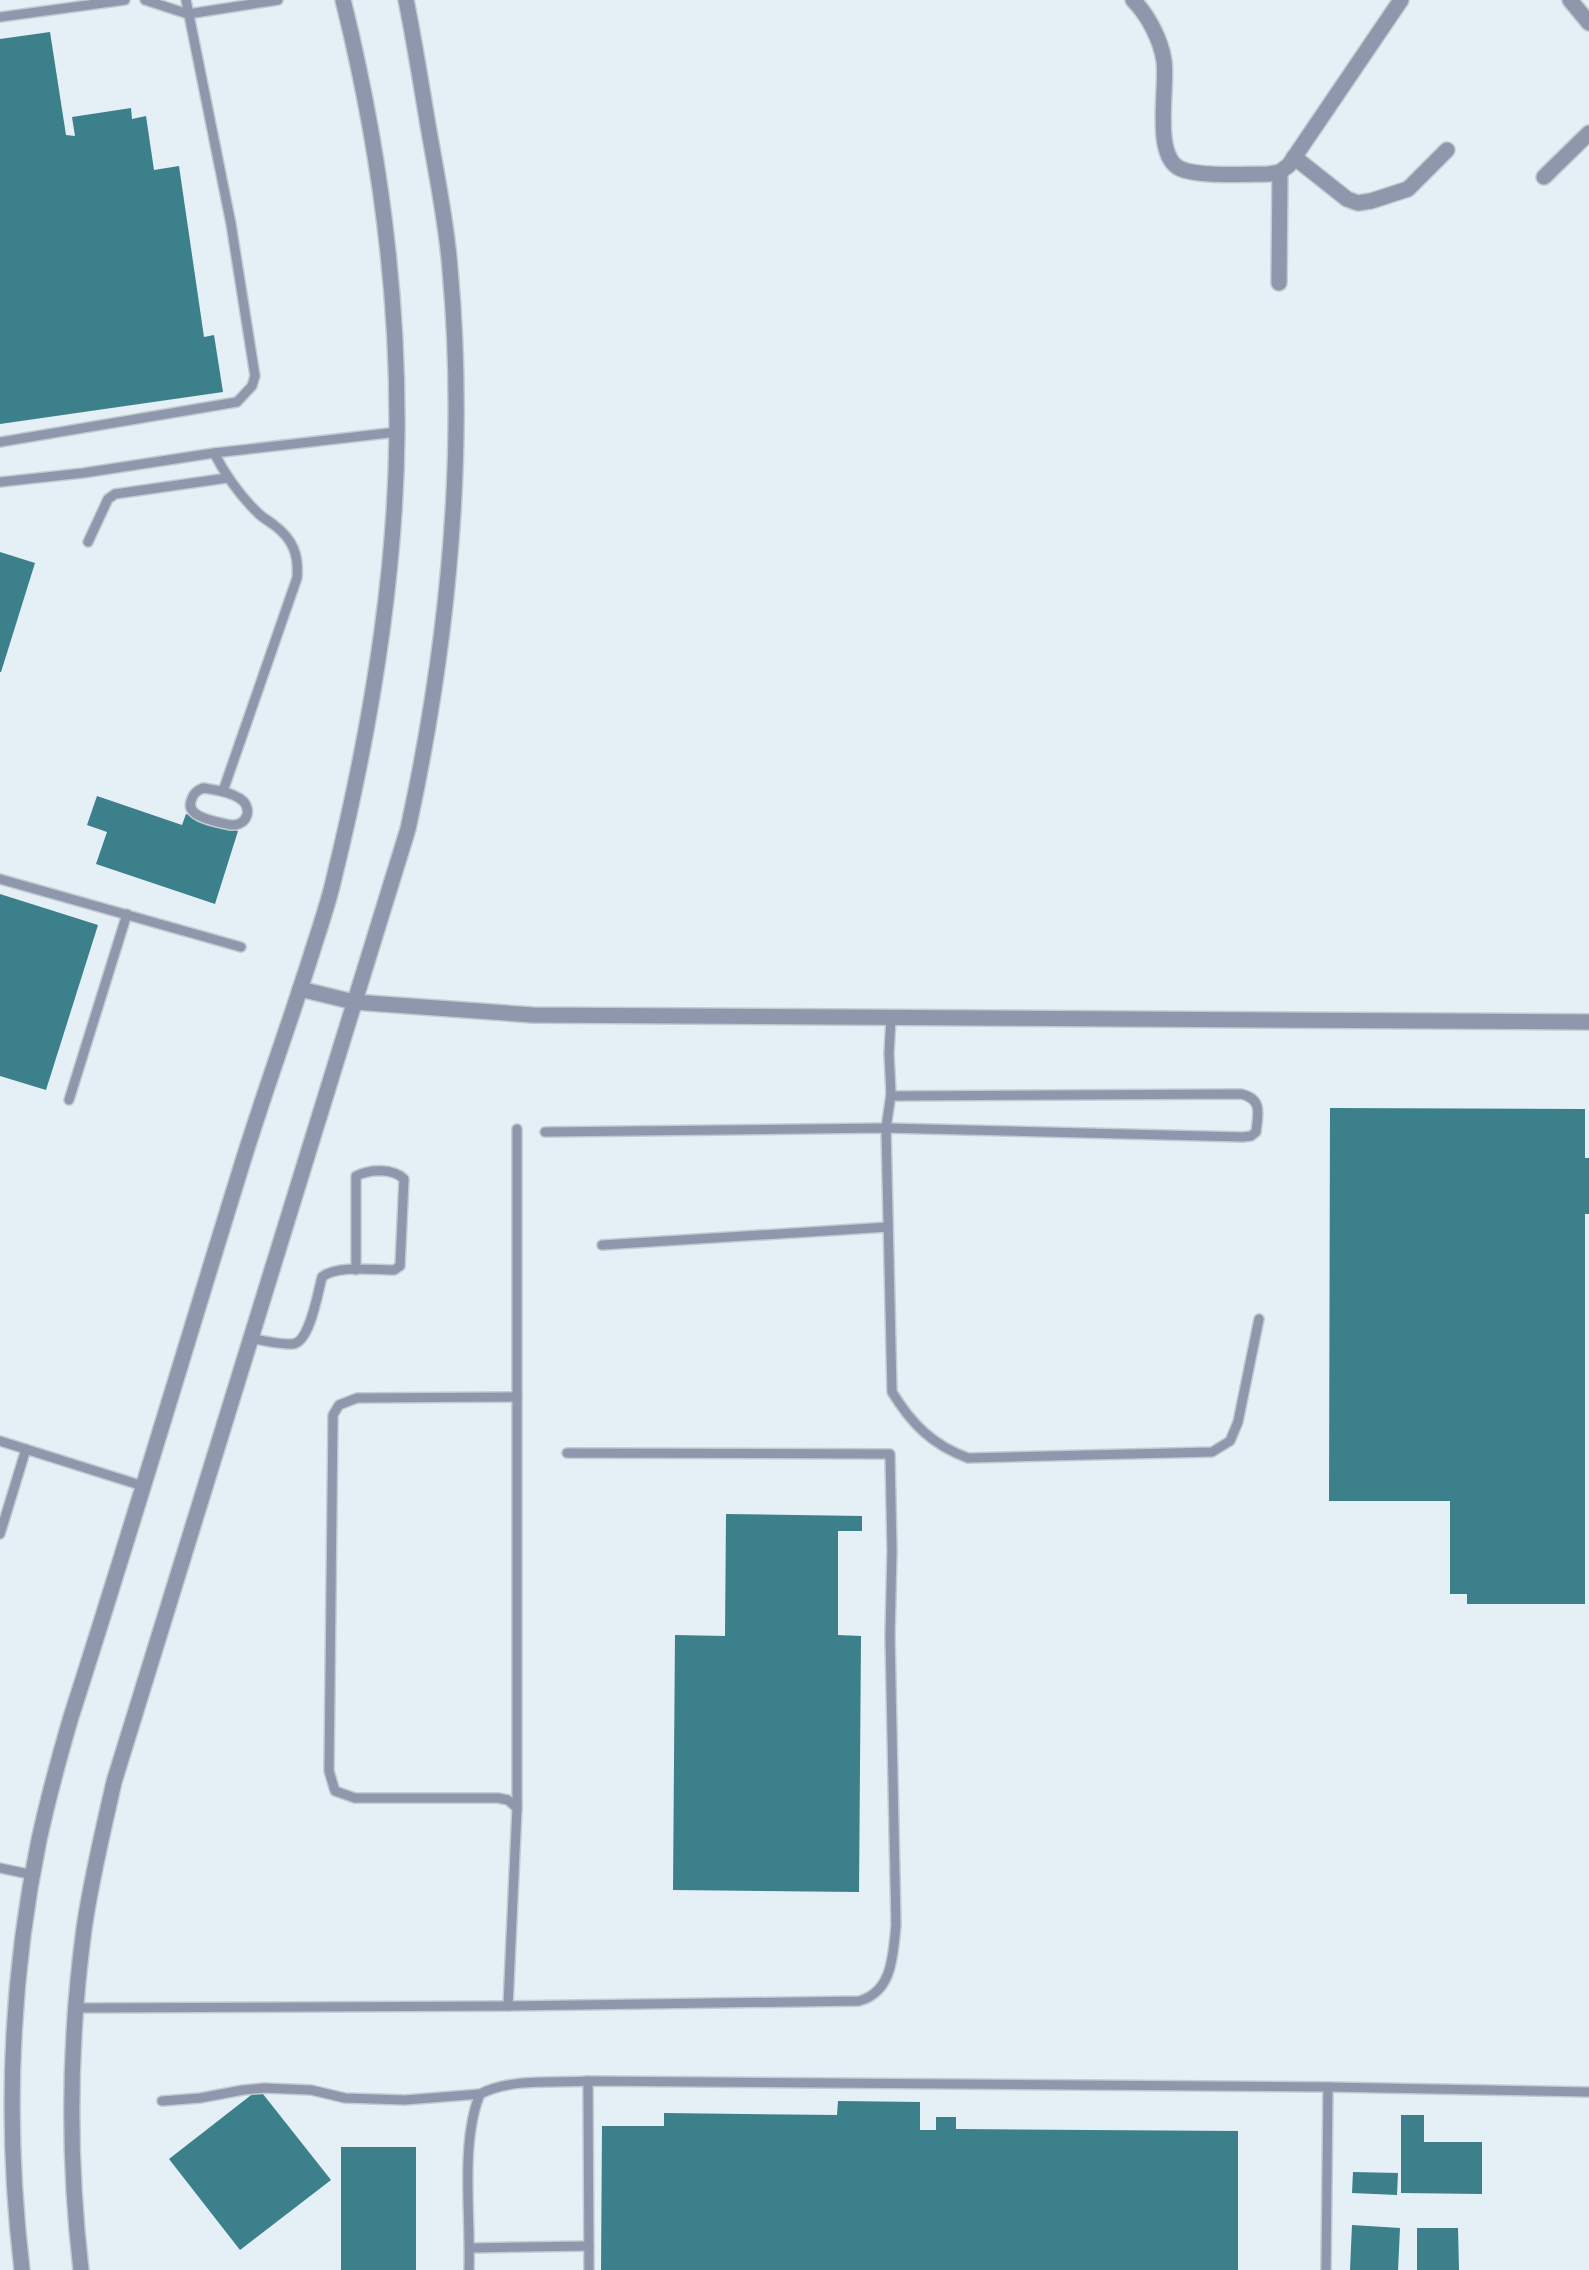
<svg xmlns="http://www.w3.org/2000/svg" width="1589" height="2270" font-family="Helvetica,sans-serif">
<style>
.building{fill:#3b808b}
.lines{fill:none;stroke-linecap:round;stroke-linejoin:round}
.service-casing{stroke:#c2cbd1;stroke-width:12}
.minor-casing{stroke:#c2cbd1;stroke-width:18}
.tertiary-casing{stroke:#c2cbd1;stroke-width:18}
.service{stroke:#8f97ac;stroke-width:9}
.minor{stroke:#8f97ac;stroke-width:15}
.tertiary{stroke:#8f97ac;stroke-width:15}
</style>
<rect width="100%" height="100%" fill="#e5eff6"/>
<g class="building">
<polygon points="50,32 66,135 75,136 72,117 131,108 132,119 146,116 154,170 179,166 204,337 214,335 223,392 0,424 0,39"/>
<polygon points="0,552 35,563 1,672 0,672"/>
<polygon points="97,796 182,825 186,814 238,831 215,904 96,864 107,832 87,825"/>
<polygon points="0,894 98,925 46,1090 0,1076"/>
<polygon points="1330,1108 1585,1109 1585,1158 1589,1158 1589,1214 1585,1214 1585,1604 1467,1604 1467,1594 1450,1594 1450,1501 1329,1501"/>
<polygon points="726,1514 862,1516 862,1531 838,1531 838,1635 861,1636 859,1892 673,1890 675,1635 725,1636"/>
<polygon points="259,2089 331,2180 240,2250 169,2159"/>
<polygon points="838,2101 920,2102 920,2130 936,2130 936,2117 956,2117 956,2129 1238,2131 1238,2270 601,2270 602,2126 664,2126 664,2113 837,2115"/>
<polygon points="1401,2115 1424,2115 1424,2142 1482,2142 1482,2194 1401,2193"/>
<rect x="341" y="2147" width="75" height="123"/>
<polygon points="1353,2172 1398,2173 1397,2195 1352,2193"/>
<polygon points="1352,2225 1400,2228 1398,2270 1350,2270"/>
<polygon points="1417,2228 1458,2228 1459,2270 1417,2270"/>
</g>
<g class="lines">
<defs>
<g id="service">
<polyline points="145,0 188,14 278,0"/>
<polyline points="0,17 125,0"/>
<polyline points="0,442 237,402 252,386 255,376 231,224 186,0"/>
<path d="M 214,453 C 226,476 240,496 259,514 C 263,518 269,521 274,525 C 293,539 299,555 297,578 L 223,791"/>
<polyline points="0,482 83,473 214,453 397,432"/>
<polyline points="88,542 108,499 115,494 227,478"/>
<path d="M 203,788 C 215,790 228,791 239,798 C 255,807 247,830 226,824 C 214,821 186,817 191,801 C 193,794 196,791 203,788 Z"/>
<polyline points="0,879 241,947"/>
<path d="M 891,1094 L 886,1128 L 892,1392 C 911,1423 932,1445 968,1458 L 1212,1452 L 1230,1441 L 1238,1422 L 1259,1319"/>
<polyline points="69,1100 127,914"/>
<path d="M 545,1132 L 886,1128 L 1243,1137 L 1251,1136 L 1256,1132 C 1258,1114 1263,1099 1241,1094 L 894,1096 L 891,1094 L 889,1053 L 891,1018"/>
<polyline points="602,1245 888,1227"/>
<path d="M 251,1339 C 264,1340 280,1345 293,1344 C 310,1342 318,1292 322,1277 C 336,1265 376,1270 394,1270 L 400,1266 L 404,1179 C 393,1168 370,1169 356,1176 L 356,1270"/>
<polyline points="0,1441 143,1486"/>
<polyline points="0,1534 26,1449"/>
<polyline points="517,1808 517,1397"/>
<polyline points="0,1868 33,1875"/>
<polyline points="508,2006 517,1808 508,1800 498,1798 355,1798 335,1791 329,1771 333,1415 339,1405 357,1398 517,1397 517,1129"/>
<path d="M 76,2008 L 508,2006 L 859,2001 C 893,1992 893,1954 896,1925 L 890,1636 L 892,1551 L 890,1454 L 567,1453"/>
<polyline points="588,2081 589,2270"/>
<polyline points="162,2101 200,2098 243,2090 264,2088 311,2090 345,2098 405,2100 480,2094"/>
<polyline points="470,2248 589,2246"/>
<path d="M 469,2270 C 471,2216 460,2143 480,2094 C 511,2078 554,2083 588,2081 L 1328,2087 L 1589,2092"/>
<polyline points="1326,2270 1328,2087"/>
</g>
<g id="minor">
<path d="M 1133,0 C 1148,15 1161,40 1164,61 C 1168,87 1152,157 1181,169 C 1200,177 1247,174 1269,174 L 1280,172 L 1289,165 L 1401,0"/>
<polyline points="1570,0 1589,23"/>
<polyline points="1294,157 1347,199 1358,203 1371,201 1408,189 1447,150"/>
<polyline points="1544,177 1589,133"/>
<polyline points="1279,283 1280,172"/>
<polyline points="300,989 354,1002 533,1015 1589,1022"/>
</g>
<g id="tertiary">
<path d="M 22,2270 C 5,2127 10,1981 39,1840 C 48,1799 59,1758 71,1717 C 129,1537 183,1355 239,1174 C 262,1098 290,1023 314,946 C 321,924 329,901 334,878 C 370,732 396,581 397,431 C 398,285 378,141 343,0"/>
<path d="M 81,2270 C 68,2158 69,2041 84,1929 C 91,1880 103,1831 114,1782 L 408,829 C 448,645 467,457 450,269 C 447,228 439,188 432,148 C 423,98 416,49 406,0"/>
</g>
</defs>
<use href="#service" class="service-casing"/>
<use href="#minor" class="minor-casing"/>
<use href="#tertiary" class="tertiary-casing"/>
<use href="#service" class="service"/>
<use href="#minor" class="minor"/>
<use href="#tertiary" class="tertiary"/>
</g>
</svg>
